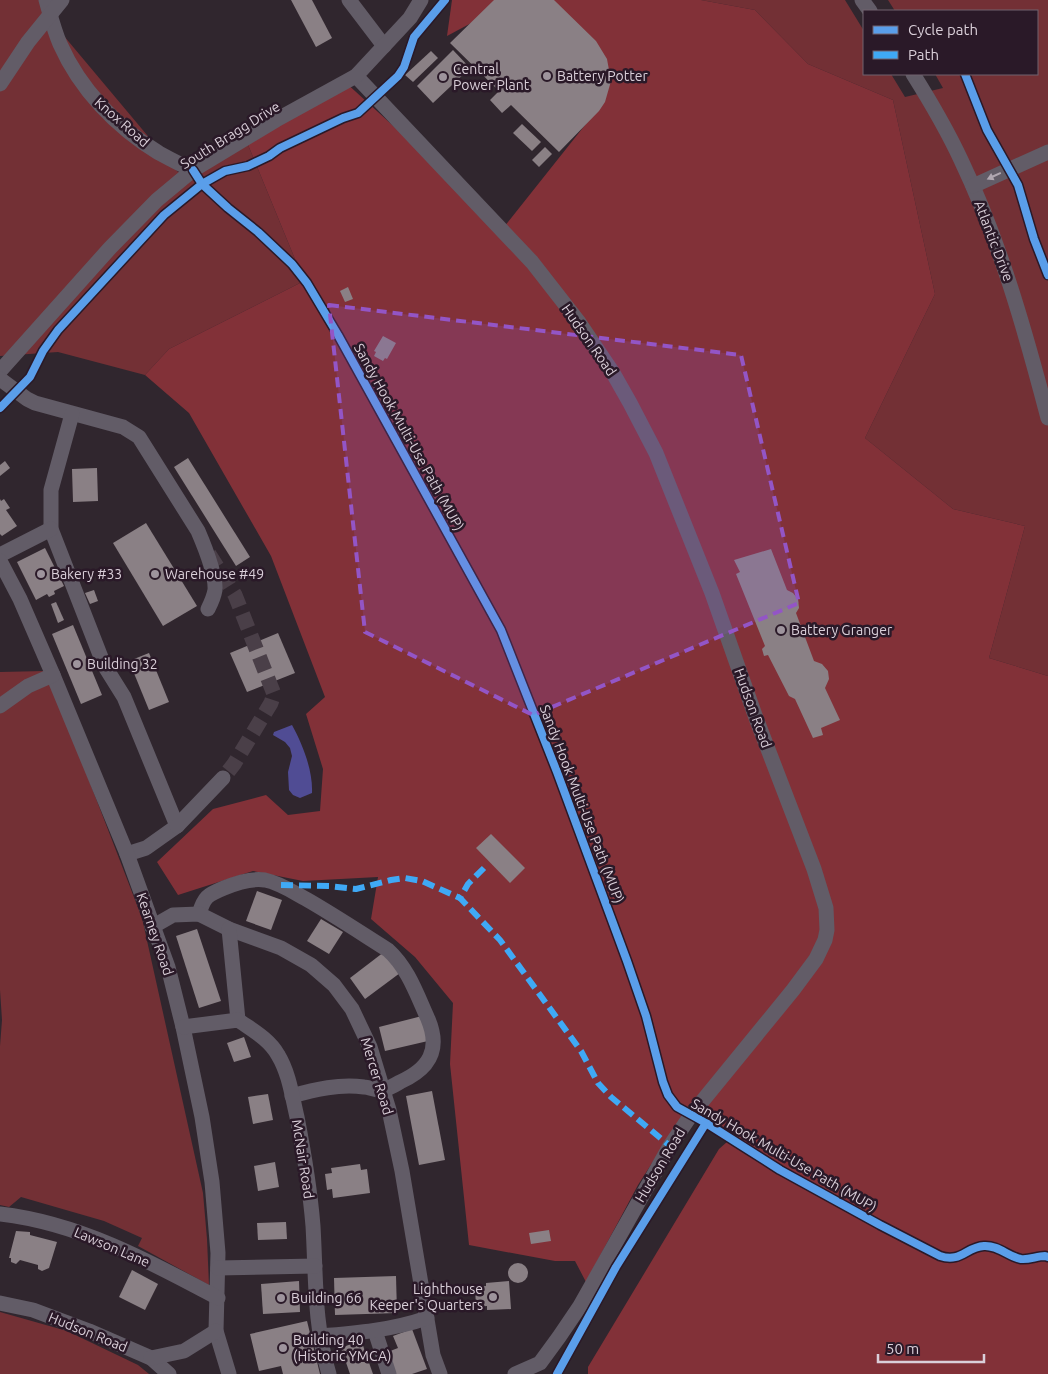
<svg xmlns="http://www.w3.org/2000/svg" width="1048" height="1374" font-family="Ubuntu,sans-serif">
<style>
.green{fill:#733035}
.forest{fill:#823138}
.water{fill:#504c94}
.building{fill:#8a8085}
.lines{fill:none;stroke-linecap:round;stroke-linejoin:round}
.minor-tunnel{stroke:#4a3f48;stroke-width:15;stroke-dasharray:15 8;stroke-linecap:butt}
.minor{stroke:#625c67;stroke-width:15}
.quiet{stroke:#3fa9f5;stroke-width:6;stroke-dasharray:12 6;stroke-linecap:butt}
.cycleway-casing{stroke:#2a1928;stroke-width:11}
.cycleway{stroke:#5a9eea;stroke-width:8}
.oneway{fill:#b0a7b1}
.marked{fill:#9355c6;fill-opacity:0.2;stroke:#9355c6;stroke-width:4;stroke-dasharray:10 6;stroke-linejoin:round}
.poi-dot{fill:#9e949d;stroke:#2a1928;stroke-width:2}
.labels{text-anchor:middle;stroke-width:5;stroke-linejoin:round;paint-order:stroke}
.poi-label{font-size:14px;fill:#dacfd9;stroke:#2a1928;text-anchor:start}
.street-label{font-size:14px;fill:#dacfd9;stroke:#2a1928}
</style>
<rect width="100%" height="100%" fill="#30262e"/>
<g class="green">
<polygon points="0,0 53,0 43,11 178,172 244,135 304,281 169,349 145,375 58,352 0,356"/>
<polygon points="701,0 845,0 864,31 864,74 891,74 905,97 943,88 935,74 1037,74 1037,11 895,11 888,0 1048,0 1048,676 989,658 1025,526 953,509 865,438 935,294 893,100 808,64 755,10"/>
<polygon points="45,671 75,744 142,918 203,1193 207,1239 209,1285 138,1246 142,1238 104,1221 21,1197 9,1207 0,1205 0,1046 2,1020 0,990 0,672"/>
<polygon points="0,1312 67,1331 138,1365 149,1374 0,1374"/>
</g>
<g class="forest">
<polygon points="452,0 514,0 447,36"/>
<polygon points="536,0 701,0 755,10 808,64 893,100 935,294 865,438 953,509 1025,526 989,658 1048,676 1048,1374 588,1374 588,1367 719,1149 736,1134 688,1107 638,1185 586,1282 575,1261 555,1261 469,1245 450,1064 453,1003 415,957 371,919 378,877 303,881 253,871 178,895 157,862 213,809 266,795 288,815 320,811 323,769 306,714 325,697 271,556 189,413 145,375 169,349 304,281 244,135 344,81 504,227 597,110"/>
</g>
<path class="water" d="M 292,725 C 303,745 313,771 312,793 L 300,798 L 293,795 L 289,790 L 288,772 L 292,756 L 290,748 L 285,742 L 273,735 L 274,732 Z"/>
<g class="building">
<polygon points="291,0 312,0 332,38 316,47"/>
<polygon points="494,0 554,0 596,41 607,59 611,81 605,102 599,111 559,152 511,105 502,113 490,100 499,91 450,43"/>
<polygon points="453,50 470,68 433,103 417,86"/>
<polygon points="431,51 438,58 413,82 405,75"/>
<polygon points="522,124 541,142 532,151 513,133"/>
<polygon points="545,147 552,154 539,167 532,160"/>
<polygon points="348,287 353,299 345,302 340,291"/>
<polygon points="383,336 396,343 387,359 385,358 383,361 374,356 376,352 374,351"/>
<polygon points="188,458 250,557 236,566 174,467"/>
<polygon points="5,461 10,468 0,476 0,465"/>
<polygon points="97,468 98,501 73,502 72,469"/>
<polygon points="0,499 1,501 4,499 10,508 6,510 17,526 2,536 0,534"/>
<polygon points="146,523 197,606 163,626 113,543"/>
<polygon points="45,548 64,586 54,591 55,594 49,597 47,594 36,600 17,562"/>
<polygon points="771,549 787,590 793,593 798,599 799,608 796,613 814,661 822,664 828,671 829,679 825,688 840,720 821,728 823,735 813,738 795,699 789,696 768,655 764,656 762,649 765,646 736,574 740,572 734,560"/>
<polygon points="94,590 98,601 90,604 85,593"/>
<polygon points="56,602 64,620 58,623 51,604"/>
<polygon points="73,625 102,695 81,704 52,634"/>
<polygon points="278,633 295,673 247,692 230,653"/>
<polygon points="149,653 169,702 149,710 129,661"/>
<polygon points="491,834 525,868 510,883 476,848"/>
<polygon points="257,891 282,900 271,930 246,921"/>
<polygon points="321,919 343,932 329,954 307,941"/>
<polygon points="197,929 221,1001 199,1008 176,936"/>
<polygon points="384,952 400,973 365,999 350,978"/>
<polygon points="422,1016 428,1041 385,1051 379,1027"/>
<polygon points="244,1037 251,1057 234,1062 227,1043"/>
<polygon points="432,1091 445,1160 419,1165 406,1096"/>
<polygon points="268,1094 273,1120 253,1124 248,1097"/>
<polygon points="275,1162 279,1187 258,1191 254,1166"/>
<polygon points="360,1164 361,1170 367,1169 370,1193 333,1198 332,1189 327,1190 325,1174 332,1173 331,1168"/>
<polygon points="286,1222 287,1239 258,1240 257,1223"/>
<polygon points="549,1230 551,1241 531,1244 529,1233"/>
<polygon points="16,1231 30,1232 30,1235 57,1242 49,1268 42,1271 38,1269 38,1265 20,1260 16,1264 11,1262 11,1258 9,1258"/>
<circle cx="518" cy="1273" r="10"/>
<polygon points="132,1270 158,1284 145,1310 119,1297"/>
<polygon points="396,1276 397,1313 335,1315 334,1278"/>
<polygon points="299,1281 300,1312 263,1314 261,1284"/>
<polygon points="509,1281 511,1309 487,1310 487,1306 476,1307 475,1287 486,1286 486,1283"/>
<polygon points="307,1321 320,1374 283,1374 281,1366 259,1371 250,1334"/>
<polygon points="412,1329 427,1369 412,1374 393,1374 385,1353 398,1348 393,1336"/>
<polygon points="361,1340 373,1374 350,1374 341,1348"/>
</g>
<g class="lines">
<polyline class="minor-tunnel" points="209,554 235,595 274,694 271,703 234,764 223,778"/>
<g class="minor">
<path d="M 46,0 C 50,14 54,30 60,44 C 80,89 116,127 159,153 C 170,159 181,165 193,170"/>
<polyline points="349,0 384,46"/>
<polyline points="862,0 870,11"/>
<path d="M 913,74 C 930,101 947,130 961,160 C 1000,242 1025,330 1048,418"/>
<polyline points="356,76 532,262 578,321 613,373 630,403 656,453 712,593 756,718 814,869 826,908 827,930 825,940 816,959 793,990 691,1115 670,1146 580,1306 559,1337 540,1363 515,1374"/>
<polyline points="0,84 28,42 62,0"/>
<polyline points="973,186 1048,152"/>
<polyline points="0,371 110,248 157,200 193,170 276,120 356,76 410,18 421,0"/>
<path d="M 0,379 L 27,399 L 35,403 L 123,427 L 139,437 L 198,531 C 204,545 216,575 215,590 C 214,596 211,603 208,609"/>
<polyline points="72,414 51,490 51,529 104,665 124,697 177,826 146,848 127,854"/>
<polyline points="0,555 51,529"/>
<polyline points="0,561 20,599 53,675 127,854 168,967 183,1027 202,1117 212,1182 218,1253 216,1331 229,1374"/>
<polyline points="0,706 28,686 53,675"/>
<polyline points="177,826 223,778"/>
<path d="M 199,914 C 204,897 207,895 224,888 C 236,883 251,878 265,880 C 280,883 293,892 306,899 C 334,915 361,933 388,950 C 408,968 417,995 428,1019 C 441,1050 429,1069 400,1082 C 395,1085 388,1089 382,1090 C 377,1091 369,1087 364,1087 C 339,1084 316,1089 292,1096"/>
<polyline points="152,927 173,915 199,914 229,929 281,948 311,965 334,985 352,1009 370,1047 389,1110 402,1171 433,1355 440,1374"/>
<polyline points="229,929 238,1020"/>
<path d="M 183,1027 L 238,1020 C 252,1030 269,1039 278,1055 C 289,1073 292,1096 297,1117 C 304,1153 310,1189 313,1226 C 316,1276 314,1326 329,1374"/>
<path d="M 0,1214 C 79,1223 149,1261 218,1298"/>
<polyline points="218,1268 315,1266"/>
<polyline points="0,1303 33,1310 89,1331 151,1358 169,1374"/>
<polyline points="375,1331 389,1374"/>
<path d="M 320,1336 C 357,1333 392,1330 427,1318"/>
<polyline points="151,1358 184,1351 216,1331"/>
</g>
<g class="quiet">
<polyline points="484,868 468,884 460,898 500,940 581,1051 598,1083 611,1097 670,1146"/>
<polyline points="281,885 329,886 356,889 391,880 405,878 422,881 460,898"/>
</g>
<defs>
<g id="cycleway">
<polyline points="965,74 987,130 1018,185 1034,239 1048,275"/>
<path d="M 193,170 L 202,184 L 228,208 L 258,232 L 292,264 L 307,283 L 338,335 L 501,630 L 557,772 L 627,961 L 646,1016 L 663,1082 L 668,1095 L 677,1107 L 706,1123 L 780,1170 L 880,1225 L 940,1256 C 961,1263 966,1247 984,1246 C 998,1245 1009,1257 1021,1259 C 1029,1260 1037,1256 1045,1256 L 1048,1257"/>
<polyline points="0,408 30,377 43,351 58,330 164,215 202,184 225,171 248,166 269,156 280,148 343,118 358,113 398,76 404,67 414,37 445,0"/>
<polyline points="557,1374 616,1267 706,1123"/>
</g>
</defs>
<use href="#cycleway" class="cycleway-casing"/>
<use href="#cycleway" class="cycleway"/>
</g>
<defs><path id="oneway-solid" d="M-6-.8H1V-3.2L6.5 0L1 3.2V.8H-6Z" transform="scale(1.25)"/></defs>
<use class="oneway" href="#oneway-solid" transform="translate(994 176) rotate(155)"/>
<path class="marked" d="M 329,305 L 741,355 L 799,603 L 533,715 L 365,632 Z"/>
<g class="poi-dot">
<circle cx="547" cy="76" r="5"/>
<circle cx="443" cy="77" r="5"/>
<circle cx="41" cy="574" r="5"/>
<circle cx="155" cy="574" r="5"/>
<circle cx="781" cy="630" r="5"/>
<circle cx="77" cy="664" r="5"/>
<circle cx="493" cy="1297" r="5"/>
<circle cx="281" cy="1298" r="5"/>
<circle cx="283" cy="1348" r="5"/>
</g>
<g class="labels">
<g class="poi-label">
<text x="453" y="74">Central<tspan x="453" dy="16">Power Plant</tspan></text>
<text x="557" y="81">Battery Potter</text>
<text x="51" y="579">Bakery #33</text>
<text x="165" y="579">Warehouse #49</text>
<text x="791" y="635">Battery Granger</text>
<text x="87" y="669">Building 32</text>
<text x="483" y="1294" text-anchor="end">Lighthouse<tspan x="483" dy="16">Keeper's Quarters</tspan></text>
<text x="291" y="1303">Building 66</text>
<text x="293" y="1345">Building 40<tspan x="293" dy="16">(Historic YMCA)</tspan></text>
</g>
<g class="street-label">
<text transform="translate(122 122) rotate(41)" y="5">Knox Road</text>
<text transform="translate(230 135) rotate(-32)" y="5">South Bragg Drive</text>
<text transform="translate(994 241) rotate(69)" y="5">Atlantic Drive</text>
<text transform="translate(589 340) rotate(55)" y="5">Hudson Road</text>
<text transform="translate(409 437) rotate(61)" y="5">Sandy Hook Multi-Use Path (MUP)</text>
<text transform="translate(753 708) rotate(70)" y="5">Hudson Road</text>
<text transform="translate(582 804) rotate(69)" y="5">Sandy Hook Multi-Use Path (MUP)</text>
<text transform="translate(155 934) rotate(71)" y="5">Kearney Road</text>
<text transform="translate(377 1076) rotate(73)" y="5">Mercer Road</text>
<text transform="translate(784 1155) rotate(30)" y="5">Sandy Hook Multi-Use Path (MUP)</text>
<text transform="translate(303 1159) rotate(81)" y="5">McNair Road</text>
<text transform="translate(660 1165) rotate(-59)" y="5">Hudson Road</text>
<text transform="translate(112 1247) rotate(23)" y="5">Lawson Lane</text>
<text transform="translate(88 1332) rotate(22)" y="5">Hudson Road</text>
</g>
</g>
<rect x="863" y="10" width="175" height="65" fill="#2a1928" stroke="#70626f"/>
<rect x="873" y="26" width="25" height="8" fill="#5a9eea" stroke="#70626f"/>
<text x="908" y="35" font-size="15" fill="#dacfd9">Cycle path</text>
<rect x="873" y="51" width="25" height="8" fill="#3fa9f5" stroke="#70626f"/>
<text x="908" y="60" font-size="15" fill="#dacfd9">Path</text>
<path d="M878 1354v8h106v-8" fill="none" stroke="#dacfd9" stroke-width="2.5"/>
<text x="886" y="1354" font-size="15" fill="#dacfd9" stroke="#2a1928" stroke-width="4" paint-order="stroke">50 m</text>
</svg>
